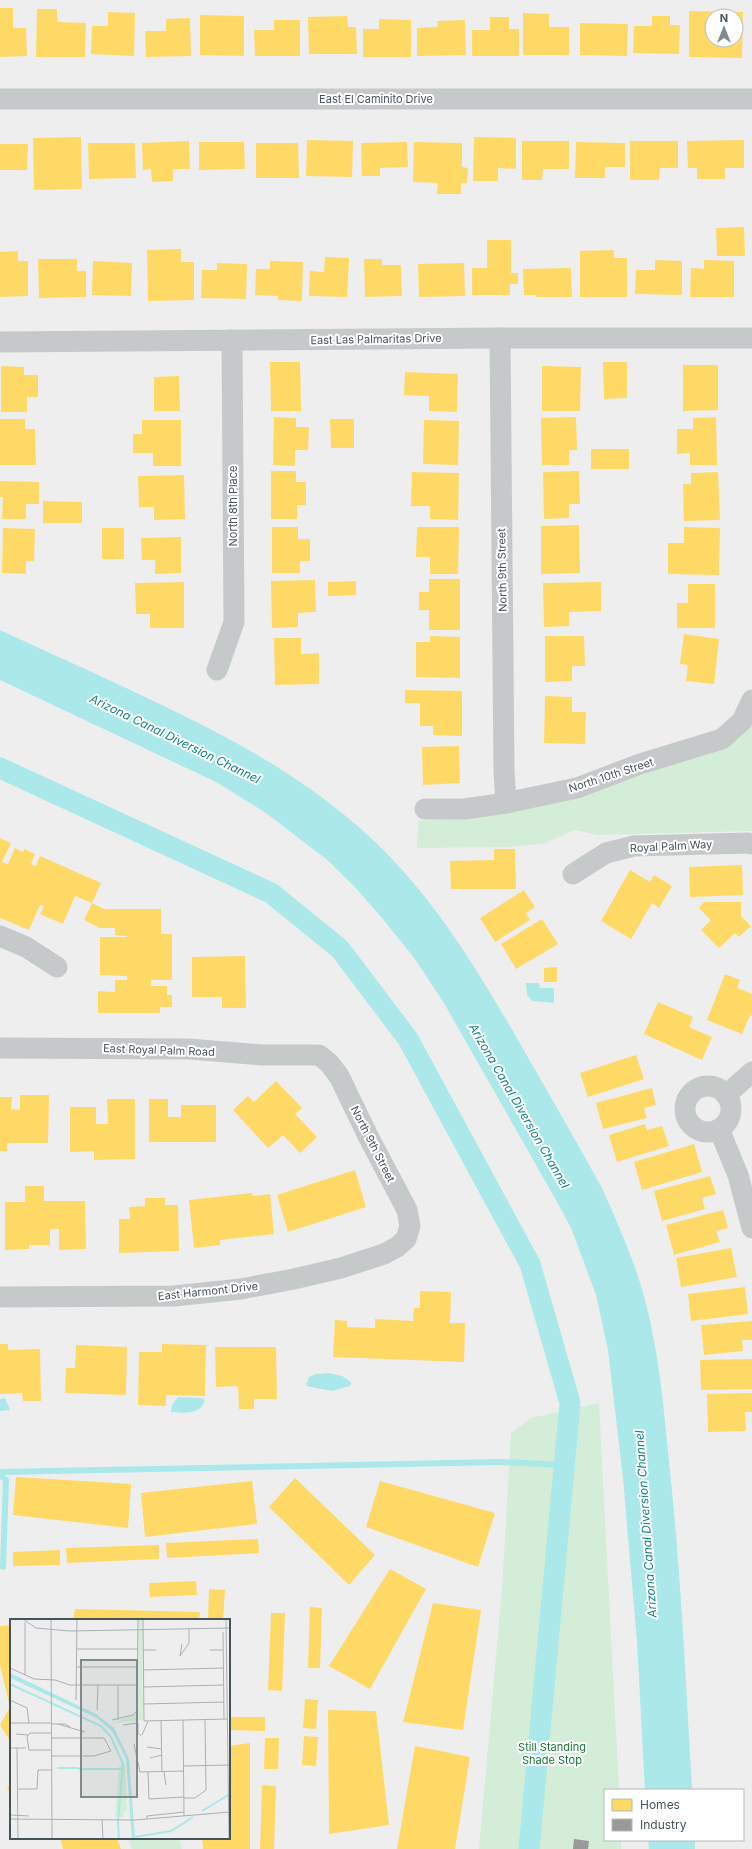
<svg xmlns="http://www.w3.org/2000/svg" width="752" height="1849" font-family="Inter,sans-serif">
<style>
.green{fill:#d4edd8}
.water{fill:#aae8e9}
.homes{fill:#ffd966;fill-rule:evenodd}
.industry{fill:#999}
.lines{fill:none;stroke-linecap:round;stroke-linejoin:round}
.stream{stroke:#aae8e9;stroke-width:6}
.canal{stroke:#aae8e9;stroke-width:21}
.street{stroke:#c6c9ca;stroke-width:21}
.labels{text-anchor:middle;stroke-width:4;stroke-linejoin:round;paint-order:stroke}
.street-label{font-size:11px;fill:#46545a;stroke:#fff}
.park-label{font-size:11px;fill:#1b7737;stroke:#fff}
.water-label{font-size:12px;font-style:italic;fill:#138283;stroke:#fff}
.inset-river{fill:none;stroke:#aae8e9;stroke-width:2}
.inset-road{fill:none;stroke:#abb0b3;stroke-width:1}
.view{fill:#818a8e;fill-opacity:0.15;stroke:#818a8e;stroke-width:2}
.inset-edge{fill:none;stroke:#46545a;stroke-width:2}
</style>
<rect width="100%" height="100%" fill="#efeeee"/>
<g class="green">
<polygon points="752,722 752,831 597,835 575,830 543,844 508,847 417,848 418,821 466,818"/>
<polygon points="599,1403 619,1790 605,1790 605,1840 621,1840 621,1849 479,1849 502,1588 511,1433 531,1418"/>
<polygon points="142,1838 179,1838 182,1849 132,1849 129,1841"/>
</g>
<g class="water">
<path d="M 0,630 C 41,649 83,668 124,687 C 203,724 281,762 348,818 C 425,881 473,962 522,1047 C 549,1094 576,1141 602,1188 C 618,1224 635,1262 645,1300 C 660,1356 664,1413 670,1471 C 681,1577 686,1683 692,1790 L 645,1790 L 637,1642 L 623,1478 L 608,1350 L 596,1295 L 572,1230 L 556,1200 L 444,1003 L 415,959 L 383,919 L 353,885 L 326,859 L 266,813 L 216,782 L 0,680 Z"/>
<polygon points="526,983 539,983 540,988 554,988 554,1003 532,1001 527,995"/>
<polygon points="329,1373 342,1376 351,1382 350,1386 332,1391 306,1386 309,1377 316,1374"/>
<path d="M 178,1397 L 201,1398 L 205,1400 C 201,1415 183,1413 171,1412 L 172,1405 Z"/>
<polygon points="5,1398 10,1410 0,1411 0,1399"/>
<polygon points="648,1840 695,1840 695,1849 649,1849"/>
</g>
<g class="homes">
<polygon points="0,8 13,8 13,28 26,28 27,56 0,57"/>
<polygon points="37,9 57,9 57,22 86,23 85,57 36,57"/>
<path d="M 689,11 L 743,12 L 742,58 L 689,57 ZM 712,16 L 736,16 L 736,40 L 712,40 Z"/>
<polygon points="108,12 135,13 134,56 91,54 92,26 108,26"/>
<polygon points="523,13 549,14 549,27 569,27 569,55 523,55"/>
<polygon points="200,15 244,16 244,56 200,55"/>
<polygon points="347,16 348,27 356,27 357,54 309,54 308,17"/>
<polygon points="652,16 670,16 670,25 680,25 679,54 633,53 634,26 652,26"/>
<polygon points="490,17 509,17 509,29 519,29 519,56 472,56 472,30 490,30"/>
<polygon points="190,18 191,56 146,57 145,31 166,31 166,19"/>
<polygon points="379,19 411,20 411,57 363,57 363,29 379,29"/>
<polygon points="274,20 300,20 300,56 255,56 254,30 274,30"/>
<polygon points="465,20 466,55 417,56 417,28 438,27 437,21"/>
<polygon points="580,23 628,24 627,56 580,55"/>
<polygon points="81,137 82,189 34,190 33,138"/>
<polygon points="474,137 516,138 516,169 498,168 498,181 473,181"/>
<polygon points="307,140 353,141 352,177 306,176"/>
<polygon points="744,140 744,168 725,168 725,179 697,179 697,168 688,168 687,141"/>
<polygon points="189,141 190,169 173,169 173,181 152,182 151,169 143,170 142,143"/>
<polygon points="522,141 569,141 569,169 543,169 542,180 522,180"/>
<polygon points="630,141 678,141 678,168 660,168 659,180 630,180"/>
<polygon points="199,142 244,142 245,169 199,170"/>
<polygon points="407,142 408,167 380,168 380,176 362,176 361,143"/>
<polygon points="414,142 462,143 462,167 468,168 467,183 461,183 461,194 437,194 438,183 413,182"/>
<polygon points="576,142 625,143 625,167 605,167 605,178 575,178"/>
<polygon points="88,143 135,143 136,178 89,179"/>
<polygon points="256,143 298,143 299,178 256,178"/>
<polygon points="0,144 28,144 27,170 0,170"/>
<polygon points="744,227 745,256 717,256 716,228"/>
<polygon points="487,240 511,240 511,273 518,273 518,284 510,284 510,295 472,295 472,268 487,268"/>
<polygon points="181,249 181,262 194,262 194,300 148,301 147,250"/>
<polygon points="614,250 614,258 627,258 627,297 580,297 580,251"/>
<polygon points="18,251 18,261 28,261 28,296 0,297 0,252"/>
<polygon points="325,257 349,258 347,297 309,296 310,271 324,272"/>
<polygon points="38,259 77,259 77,271 86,271 86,297 39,298"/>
<polygon points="364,259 382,259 382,265 401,265 402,296 365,297"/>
<polygon points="655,260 682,261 682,295 635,294 636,270 655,270"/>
<polygon points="704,260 734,261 734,297 690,297 691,268 704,269"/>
<polygon points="93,261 132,263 131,296 92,295"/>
<polygon points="270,261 303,262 302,301 278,300 278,296 255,295 256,269 270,269"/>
<polygon points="217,263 247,264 246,299 201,298 202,270 217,270"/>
<polygon points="464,263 465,296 419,297 418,264"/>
<polygon points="571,268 572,297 536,297 536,295 524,295 523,269"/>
<polygon points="270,362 300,362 301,411 271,411"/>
<polygon points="603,362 627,362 627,398 604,399"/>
<polygon points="683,365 718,365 718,410 683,411"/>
<polygon points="1,366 24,367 24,375 38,375 38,397 27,397 27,412 1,412"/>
<polygon points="542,366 581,367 580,411 542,411"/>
<polygon points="405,372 458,374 457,412 429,411 429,396 404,395"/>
<polygon points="179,376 180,411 154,411 154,377"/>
<polygon points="274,417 296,418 296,427 309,427 308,450 295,450 295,466 273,465"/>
<polygon points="576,417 577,450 569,450 569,465 542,465 541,418"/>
<polygon points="716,417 717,465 690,465 690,453 677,454 677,429 693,429 693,418"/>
<polygon points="0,419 25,419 25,429 35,429 36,465 0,465"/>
<polygon points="330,419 354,419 354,448 331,448"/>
<polygon points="142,420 181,420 181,466 153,466 153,453 133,453 133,434 142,434"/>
<polygon points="424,420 459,421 458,465 423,464"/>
<rect x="591" y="449" width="38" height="20"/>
<polygon points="271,471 296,471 296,482 306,482 306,505 297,505 297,519 271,519"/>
<polygon points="579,471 580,504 569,504 569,518 544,519 543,472"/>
<polygon points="412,472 459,473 458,520 430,519 430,506 411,506"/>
<polygon points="718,472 720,520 684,521 683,484 691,484 691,473"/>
<polygon points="184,475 185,519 154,520 154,507 139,507 138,476"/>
<polygon points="0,481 39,482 39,504 26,504 26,519 2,519 3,497 0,497"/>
<polygon points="43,501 82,502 82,523 43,523"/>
<polygon points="579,525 580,573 541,574 541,526"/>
<polygon points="272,527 298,527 298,539 310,539 310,561 300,561 300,573 272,573"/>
<polygon points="417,527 459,527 458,574 430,574 430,557 416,557"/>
<polygon points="684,527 720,528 719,575 668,574 668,543 684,543"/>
<polygon points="3,528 35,529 34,561 26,561 26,574 2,573"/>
<rect x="102" y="528" width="22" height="31"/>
<polygon points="181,537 181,573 155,574 155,560 142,560 141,538"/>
<polygon points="429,579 460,579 460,630 429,630 429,610 419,610 419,592 429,592"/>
<polygon points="315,580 316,612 298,613 298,627 272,628 271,581"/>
<polygon points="356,581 356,595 328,596 328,582"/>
<polygon points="184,582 184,628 150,628 150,614 136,614 135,583"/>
<polygon points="601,582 601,611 569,612 569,626 544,627 543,583"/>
<polygon points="688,584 715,584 715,628 677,628 677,603 688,603"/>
<polygon points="684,634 719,639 714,684 686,681 688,665 680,664"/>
<polygon points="430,636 460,637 460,678 416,677 416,642 430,642"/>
<polygon points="545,636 584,636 585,666 572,666 572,681 545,682"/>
<polygon points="274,638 301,638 301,654 319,653 319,684 275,685"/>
<polygon points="405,690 462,691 462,736 433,735 433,726 420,726 420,703 405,703"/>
<polygon points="545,696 572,697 572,712 586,712 585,744 544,743"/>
<polygon points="459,746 460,783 423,785 422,747"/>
<polygon points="0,838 11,843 2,862 8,864 15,848 23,852 24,849 35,854 31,864 36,866 40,856 101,883 92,903 75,896 63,924 40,914 44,906 40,905 29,930 0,918"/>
<polygon points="494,849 515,849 516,889 451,889 450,861 494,860"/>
<polygon points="742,865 743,895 690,897 689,867"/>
<polygon points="630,870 650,882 654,875 672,886 659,908 652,903 631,939 601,921"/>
<polygon points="524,890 535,907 526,913 530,920 495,942 480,918"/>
<polygon points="704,902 741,902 741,916 751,926 739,937 735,933 719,948 701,930 711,920 699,908"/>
<polygon points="92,903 104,909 161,909 161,934 172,934 172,980 151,980 151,986 167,986 167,995 172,995 172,1007 160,1007 160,1013 98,1013 98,991 115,992 115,980 127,980 127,976 100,975 100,937 127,937 127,936 115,935 115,928 98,928 98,927 84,920"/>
<polygon points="542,919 558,944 516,969 501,944"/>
<polygon points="245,956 246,1008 222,1008 222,997 192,997 192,957"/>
<polygon points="557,967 557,982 544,982 544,968"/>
<polygon points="725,974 740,980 737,988 752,994 752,1016 750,1015 742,1034 707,1020"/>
<polygon points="658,1002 693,1017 689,1027 712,1037 702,1060 644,1034"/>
<polygon points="636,1055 644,1079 588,1097 580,1073"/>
<polygon points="276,1081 302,1108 295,1114 317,1137 300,1153 283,1135 268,1148 233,1110 248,1096 254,1102"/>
<polygon points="652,1088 656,1105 644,1108 647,1118 603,1129 596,1103"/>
<polygon points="20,1095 49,1095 48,1143 7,1143 7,1151 0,1151 0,1097 12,1097 11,1109 20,1110"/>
<polygon points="107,1099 135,1099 135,1159 94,1160 94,1151 70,1152 70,1107 96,1107 96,1124 108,1124"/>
<polygon points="149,1099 168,1099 168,1117 181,1117 181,1105 216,1105 216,1142 149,1142"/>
<polygon points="645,1124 647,1130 662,1126 669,1146 617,1162 609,1135"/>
<polygon points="694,1144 702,1172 642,1190 634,1162"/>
<polygon points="355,1170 366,1207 288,1232 277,1195"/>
<polygon points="710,1176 716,1194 702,1198 705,1209 662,1221 654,1191"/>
<polygon points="25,1186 44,1186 44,1201 85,1201 86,1249 59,1250 59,1229 50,1229 50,1245 29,1245 29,1249 5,1250 5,1202 25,1202"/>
<polygon points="252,1193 253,1196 270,1194 274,1234 220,1240 220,1245 194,1248 189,1200"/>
<polygon points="145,1198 165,1198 165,1205 178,1205 179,1251 119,1253 119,1219 130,1219 129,1207 145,1206"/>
<polygon points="723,1210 728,1228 716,1231 720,1242 674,1255 666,1225"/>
<polygon points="731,1248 737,1277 681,1287 676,1258"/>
<polygon points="745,1287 748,1314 691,1321 688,1294"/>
<polygon points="420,1291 451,1292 450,1323 465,1323 464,1362 333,1357 335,1320 347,1321 347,1327 375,1328 375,1319 413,1321 414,1308 420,1308"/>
<polygon points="752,1321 752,1340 742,1340 743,1351 704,1355 701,1325"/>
<polygon points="0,1344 8,1344 8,1350 40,1349 41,1401 23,1401 22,1393 0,1394"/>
<polygon points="162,1344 206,1345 205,1396 166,1395 166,1406 138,1405 139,1352 162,1352"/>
<polygon points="76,1345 127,1347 126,1395 65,1393 66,1368 75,1368"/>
<polygon points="215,1347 276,1347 277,1399 254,1399 254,1409 239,1409 238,1386 216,1387"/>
<polygon points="752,1359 752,1389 701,1390 700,1360"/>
<polygon points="752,1393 752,1412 745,1412 746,1431 708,1432 707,1394"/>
<polygon points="16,1477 131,1484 128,1528 13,1515"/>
<polygon points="295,1478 375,1555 349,1585 269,1507"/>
<polygon points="252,1481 257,1524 145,1537 141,1493"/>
<polygon points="380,1481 495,1513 478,1567 366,1527"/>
<polygon points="258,1539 259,1553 167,1558 166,1543"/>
<polygon points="159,1545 159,1559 67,1563 66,1548"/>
<polygon points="60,1550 60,1565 13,1566 13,1552"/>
<polygon points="390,1569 426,1589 370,1689 329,1666"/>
<polygon points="196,1581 197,1595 150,1597 149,1583"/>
<polygon points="209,1589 225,1590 223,1620 208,1620"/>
<polygon points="433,1603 481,1610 463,1730 403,1722"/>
<polygon points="310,1607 322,1608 320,1668 308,1668"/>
<polygon points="75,1609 200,1612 199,1620 73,1620"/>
<polygon points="271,1613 285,1613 282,1691 268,1690"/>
<polygon points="11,1625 11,1742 0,1725 10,1707 0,1665 0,1626"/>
<polygon points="305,1699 318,1700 316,1729 303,1728"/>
<polygon points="328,1710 376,1711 389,1825 329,1834"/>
<polygon points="229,1717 265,1717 265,1731 229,1730"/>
<polygon points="304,1736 318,1737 316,1766 302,1765"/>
<polygon points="265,1738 279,1738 278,1769 264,1769"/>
<polygon points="250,1743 250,1849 203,1849 202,1838 229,1838 229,1746"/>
<polygon points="415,1746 470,1757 455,1849 397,1849"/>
<polygon points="11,1783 11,1793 7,1789"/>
<polygon points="262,1785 276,1786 274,1849 260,1849"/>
<polygon points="60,1838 117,1838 121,1849 63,1849"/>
</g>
<polygon class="industry" points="574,1839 589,1841 588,1849 573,1849"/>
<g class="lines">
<g class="stream">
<polyline points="0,1472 501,1462 564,1465"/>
<polyline points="0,1475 6,1480 3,1567"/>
</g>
<polyline class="canal" points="0,768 271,893 340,949 408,1039 530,1264 570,1403 529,1849"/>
<g class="street">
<polyline points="0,99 752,99"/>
<polyline points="500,338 504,771 506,803"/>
<polyline points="0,342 500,338 752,338"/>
<polyline points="217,670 234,622 232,340"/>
<polyline points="425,809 465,809 506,803 577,788 640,764 722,739 742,721 752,700"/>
<polyline points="573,874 606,853 634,846 748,843 752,844"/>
<polyline points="0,936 26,947 57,967"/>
<polyline points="0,1048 189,1049 262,1055 319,1055 329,1063 339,1076 368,1136 407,1210 410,1226 406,1239 397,1247 384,1254 341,1268 294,1279 241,1289 174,1296 0,1297"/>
<circle cx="708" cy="1109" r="23"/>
<polyline points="726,1095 752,1072"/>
<polyline points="719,1129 738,1175 752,1228"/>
</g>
</g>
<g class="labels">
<g class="street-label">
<text x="376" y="103">East El Caminito Drive</text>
<text transform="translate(376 339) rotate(-1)" y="4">East Las Palmaritas Drive</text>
<text transform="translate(233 506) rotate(-90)" y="4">North 8th Place</text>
<text transform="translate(502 570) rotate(-91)" y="4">North 9th Street</text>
<text transform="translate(611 775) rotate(-18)" y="4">North 10th Street</text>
<text transform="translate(671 846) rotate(-3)" y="4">Royal Palm Way</text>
<text transform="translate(159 1050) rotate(2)" y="4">East Royal Palm Road</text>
<text transform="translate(373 1144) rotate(63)" y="4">North 9th Street</text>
<text transform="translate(208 1291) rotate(-6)" y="4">East Harmont Drive</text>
</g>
<g class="park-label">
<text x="552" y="1751">Still Standing<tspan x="552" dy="13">Shade Stop</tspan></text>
</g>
<g class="water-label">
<text transform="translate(175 739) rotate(26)" y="4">Arizona Canal Diversion Channel</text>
<text transform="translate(519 1106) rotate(60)" y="4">Arizona Canal Diversion Channel</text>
<text transform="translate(646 1524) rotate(-94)" y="4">Arizona Canal Diversion Channel</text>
</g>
</g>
<g transform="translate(10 1619)">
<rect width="220" height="220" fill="#efeeee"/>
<path d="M 128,0 L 132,0 L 133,101 L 102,104 L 125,96 L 128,93 ZM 115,145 L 117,191 L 113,193 L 113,198 L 105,198 L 109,147 Z" fill="#d4edd8"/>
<path d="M 0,54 L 86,95 L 104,109 L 119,140 L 125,220 L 122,220 L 116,139 L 102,112 L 87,99 L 0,59 Z" fill="#aae8e9"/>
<path class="inset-river" d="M 0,65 L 91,107 L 101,118 L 113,145 L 108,203 L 109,220M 47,149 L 68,149 L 71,151 L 71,157M 71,150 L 113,150M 192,192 L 220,175M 125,218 L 161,212 L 183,198"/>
<path class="inset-road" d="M 13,0 L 26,9 L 60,12 L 220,9M 41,0 L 42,220M 133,0 L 134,102 L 217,100M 216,0 L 219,220M 213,13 L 214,100M 172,25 L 170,37 L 179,24 L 179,10M 67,30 L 128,30M 133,31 L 146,31M 200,31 L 213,31M 67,48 L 128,48M 0,49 L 24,60 L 45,61 L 60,66 L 128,66M 133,51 L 214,49M 15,56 L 15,3M 108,66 L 108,101M 133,68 L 214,66M 0,81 L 17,89 L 19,104M 66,81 L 67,0M 133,85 L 214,83M 87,91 L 88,66M 102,101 L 123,96 L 127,92 L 128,0M 173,101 L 174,197M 151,102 L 152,153M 0,104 L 41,104M 41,105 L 55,105 L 60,108M 48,105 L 75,113M 113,106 L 128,104 L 128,114 L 131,117M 41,114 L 20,114 L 17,118 L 19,131 L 41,131M 6,115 L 18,116M 132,116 L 138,102M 41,119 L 94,119 L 101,132 L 84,137 L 42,137M 124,125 L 130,153 L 174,152M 137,128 L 152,130M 0,129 L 16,129M 7,129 L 8,220M 140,139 L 152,136M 174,147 L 220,146M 138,153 L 139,180 L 174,178M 154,153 L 156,166M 7,170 L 27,170 L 28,151 L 42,151M 174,179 L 185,179 L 196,171 L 195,101M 0,196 L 19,197M 0,200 L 125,201 L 220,193M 137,200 L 137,197 L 174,193M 92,201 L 93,220"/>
<path class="view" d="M 71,41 L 127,41 L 127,178 L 71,178 Z"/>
<rect width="220" height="220" class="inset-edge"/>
</g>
<rect x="604" y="1789" width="140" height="52" fill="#ffffff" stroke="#b5bbbd"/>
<rect x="612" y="1799" width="20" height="12" fill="#ffd966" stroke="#b5bbbd"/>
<text x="640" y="1809" font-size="12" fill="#46545a">Homes</text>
<rect x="612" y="1819" width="20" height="12" fill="#999999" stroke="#b5bbbd"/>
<text x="640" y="1829" font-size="12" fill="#46545a">Industry</text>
<g transform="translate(724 28)"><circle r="19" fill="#ffffff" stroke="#b5bbbd"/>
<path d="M0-3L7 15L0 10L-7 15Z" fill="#818a8e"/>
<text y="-6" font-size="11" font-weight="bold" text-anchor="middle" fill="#46545a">N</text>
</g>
</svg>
